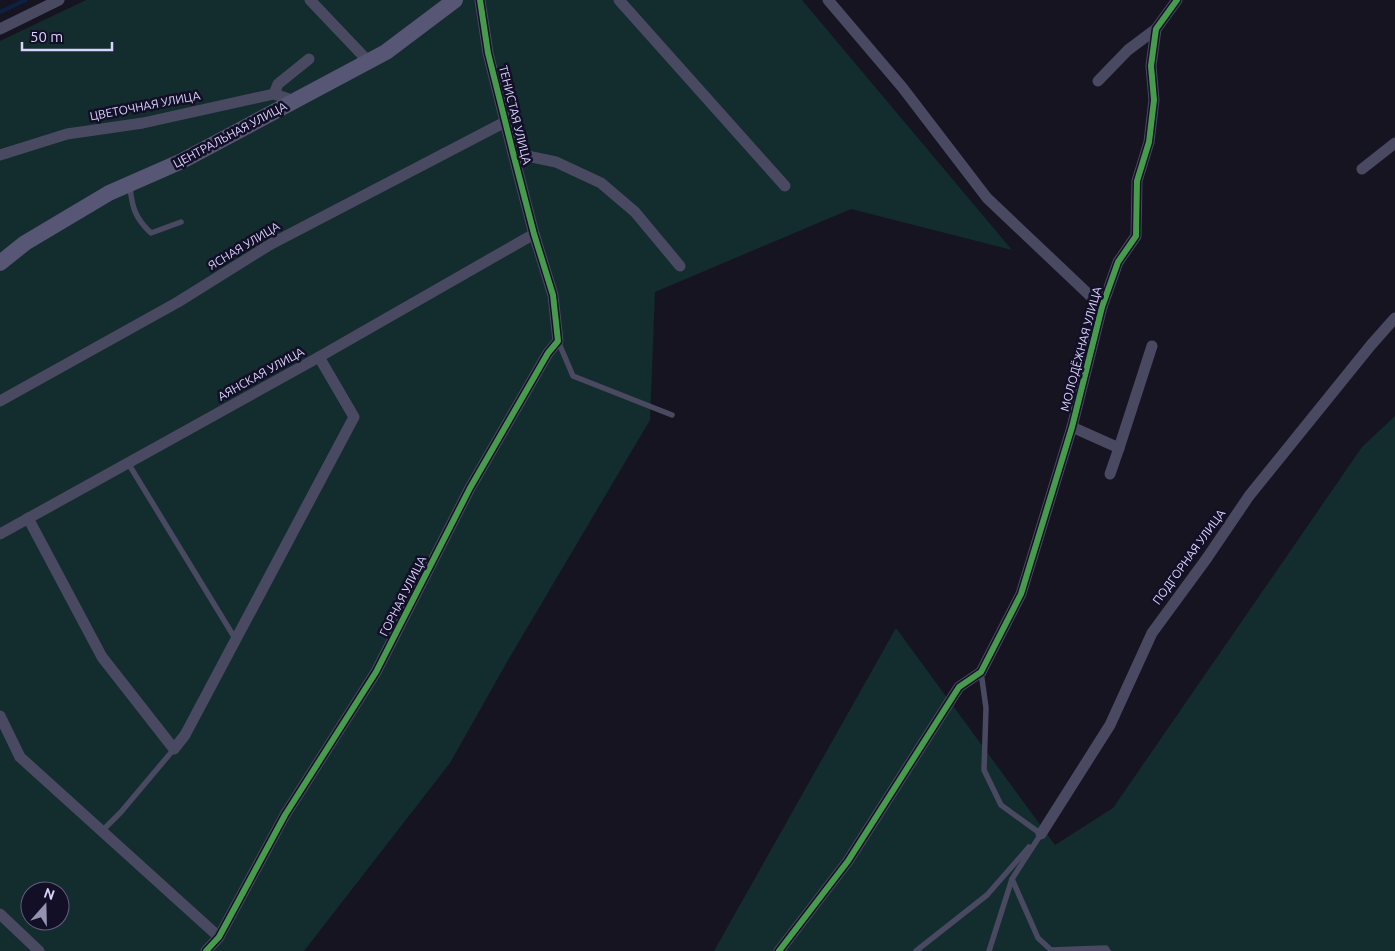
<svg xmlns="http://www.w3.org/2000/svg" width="1395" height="951" font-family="Ubuntu,sans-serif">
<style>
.green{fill:#132c2d;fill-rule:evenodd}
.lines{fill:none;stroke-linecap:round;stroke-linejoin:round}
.stream{stroke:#0d2144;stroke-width:4}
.service{stroke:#4a4962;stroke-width:5.5}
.minor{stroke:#4a4962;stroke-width:11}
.secondary{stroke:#575674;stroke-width:16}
.cycleway-casing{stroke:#130f26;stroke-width:9}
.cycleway{stroke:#469c4c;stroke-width:6}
.labels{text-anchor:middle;stroke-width:5;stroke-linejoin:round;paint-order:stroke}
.street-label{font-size:12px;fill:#d9d4ff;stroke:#130f26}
</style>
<rect width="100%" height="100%" fill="#161421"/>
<g class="green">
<path d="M 86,0 L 802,0 L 1012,250 L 851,209 L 655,292 L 650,420 L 507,662 L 450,763 L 304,951 L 0,951 L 0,41 ZM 30,891 L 60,891 L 60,921 L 30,921 Z"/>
<polygon points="1395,416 1395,951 714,951 896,628 1055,845 1113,808 1362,447"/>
</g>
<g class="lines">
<polyline class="stream" points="0,12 26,0"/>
<g class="service">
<path d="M 130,187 C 132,207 135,218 151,233 L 181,222"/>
<polyline points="558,341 573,376 672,415"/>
<polyline points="128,463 236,640"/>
<polyline points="981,672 986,708 984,770 1001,805 1041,834"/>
<polyline points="102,831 121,812 174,749"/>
<polyline points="1041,834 1012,879 1038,938 1051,950 1106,948 1108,951"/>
<polyline points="916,951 987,895 1029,847"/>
<polyline points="989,951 1012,879"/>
</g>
<g class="minor">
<polyline points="310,0 368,61"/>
<polyline points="619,0 785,186"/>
<polyline points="828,0 902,87 987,198 1102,307"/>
<polyline points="0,29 59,0"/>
<polyline points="1098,81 1128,50 1156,29"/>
<polyline points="274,94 278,84 309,59"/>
<polyline points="513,153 556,162 601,183 635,212 680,266"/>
<polyline points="0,155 67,134 143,123 274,94 295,101"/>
<polyline points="1362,169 1395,143"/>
<polyline points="0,401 178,302 271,244 505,122"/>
<polyline points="1072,427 1119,448 1110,474"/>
<polyline points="1119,448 1152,346"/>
<polyline points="28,518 102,657 174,749 185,735 354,417 319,357"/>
<polyline points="0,534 319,357 534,234"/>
<polyline points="0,716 20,757 219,937"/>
<polyline points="1041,834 1110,725 1152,633 1207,558 1249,496 1371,345 1395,318"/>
<polyline points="0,914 39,951"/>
<polyline points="206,951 219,937 285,815 376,672 470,488 548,353 558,341 553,295 534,234 513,153 488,53 480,0"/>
<polyline points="779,951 848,861 959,687 981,672 1021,594 1072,427 1102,307 1118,262 1136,236 1137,181 1149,142 1154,100 1151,66 1156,29 1177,0"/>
</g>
<polyline class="secondary" points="0,263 25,243 109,193 182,161 386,52 455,0"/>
<defs>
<g id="cycleway">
<polyline points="206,951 219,937 285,815 376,672 470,488 548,353 558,341 553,295 534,234 513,153 488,53 480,0"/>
<polyline points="779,951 848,861 959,687 981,672 1021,594 1072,427 1102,307 1118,262 1136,236 1137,181 1149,142 1154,100 1151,66 1156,29 1177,0"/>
</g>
</defs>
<use href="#cycleway" class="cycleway-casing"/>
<use href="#cycleway" class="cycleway"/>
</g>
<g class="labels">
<g class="street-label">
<text transform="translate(145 106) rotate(-11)" y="4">ЦВЕТОЧНАЯ УЛИЦА</text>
<text transform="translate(515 115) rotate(76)" y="4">ТЕНИСТАЯ УЛИЦА</text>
<text transform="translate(230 135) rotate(-28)" y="4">ЦЕНТРАЛЬНАЯ УЛИЦА</text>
<text transform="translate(244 246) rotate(-31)" y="4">ЯСНАЯ УЛИЦА</text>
<text transform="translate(1081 349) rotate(-75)" y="4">МОЛОДЁЖНАЯ УЛИЦА</text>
<text transform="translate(261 374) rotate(-29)" y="4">АЯНСКАЯ УЛИЦА</text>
<text transform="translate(1189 557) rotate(-54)" y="4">ПОДГОРНАЯ УЛИЦА</text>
<text transform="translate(403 596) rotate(-63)" y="4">ГОРНАЯ УЛИЦА</text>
</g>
</g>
<g transform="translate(45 906) rotate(20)"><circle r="24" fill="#130f26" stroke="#625e7d"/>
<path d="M0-4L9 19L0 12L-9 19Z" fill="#9591b1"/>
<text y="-8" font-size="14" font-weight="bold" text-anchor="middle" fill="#d9d4ff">N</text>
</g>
<path d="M22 42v8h90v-8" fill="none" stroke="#d9d4ff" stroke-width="2.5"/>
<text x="30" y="42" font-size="15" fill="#d9d4ff" stroke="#130f26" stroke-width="4" paint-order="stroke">50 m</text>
</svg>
